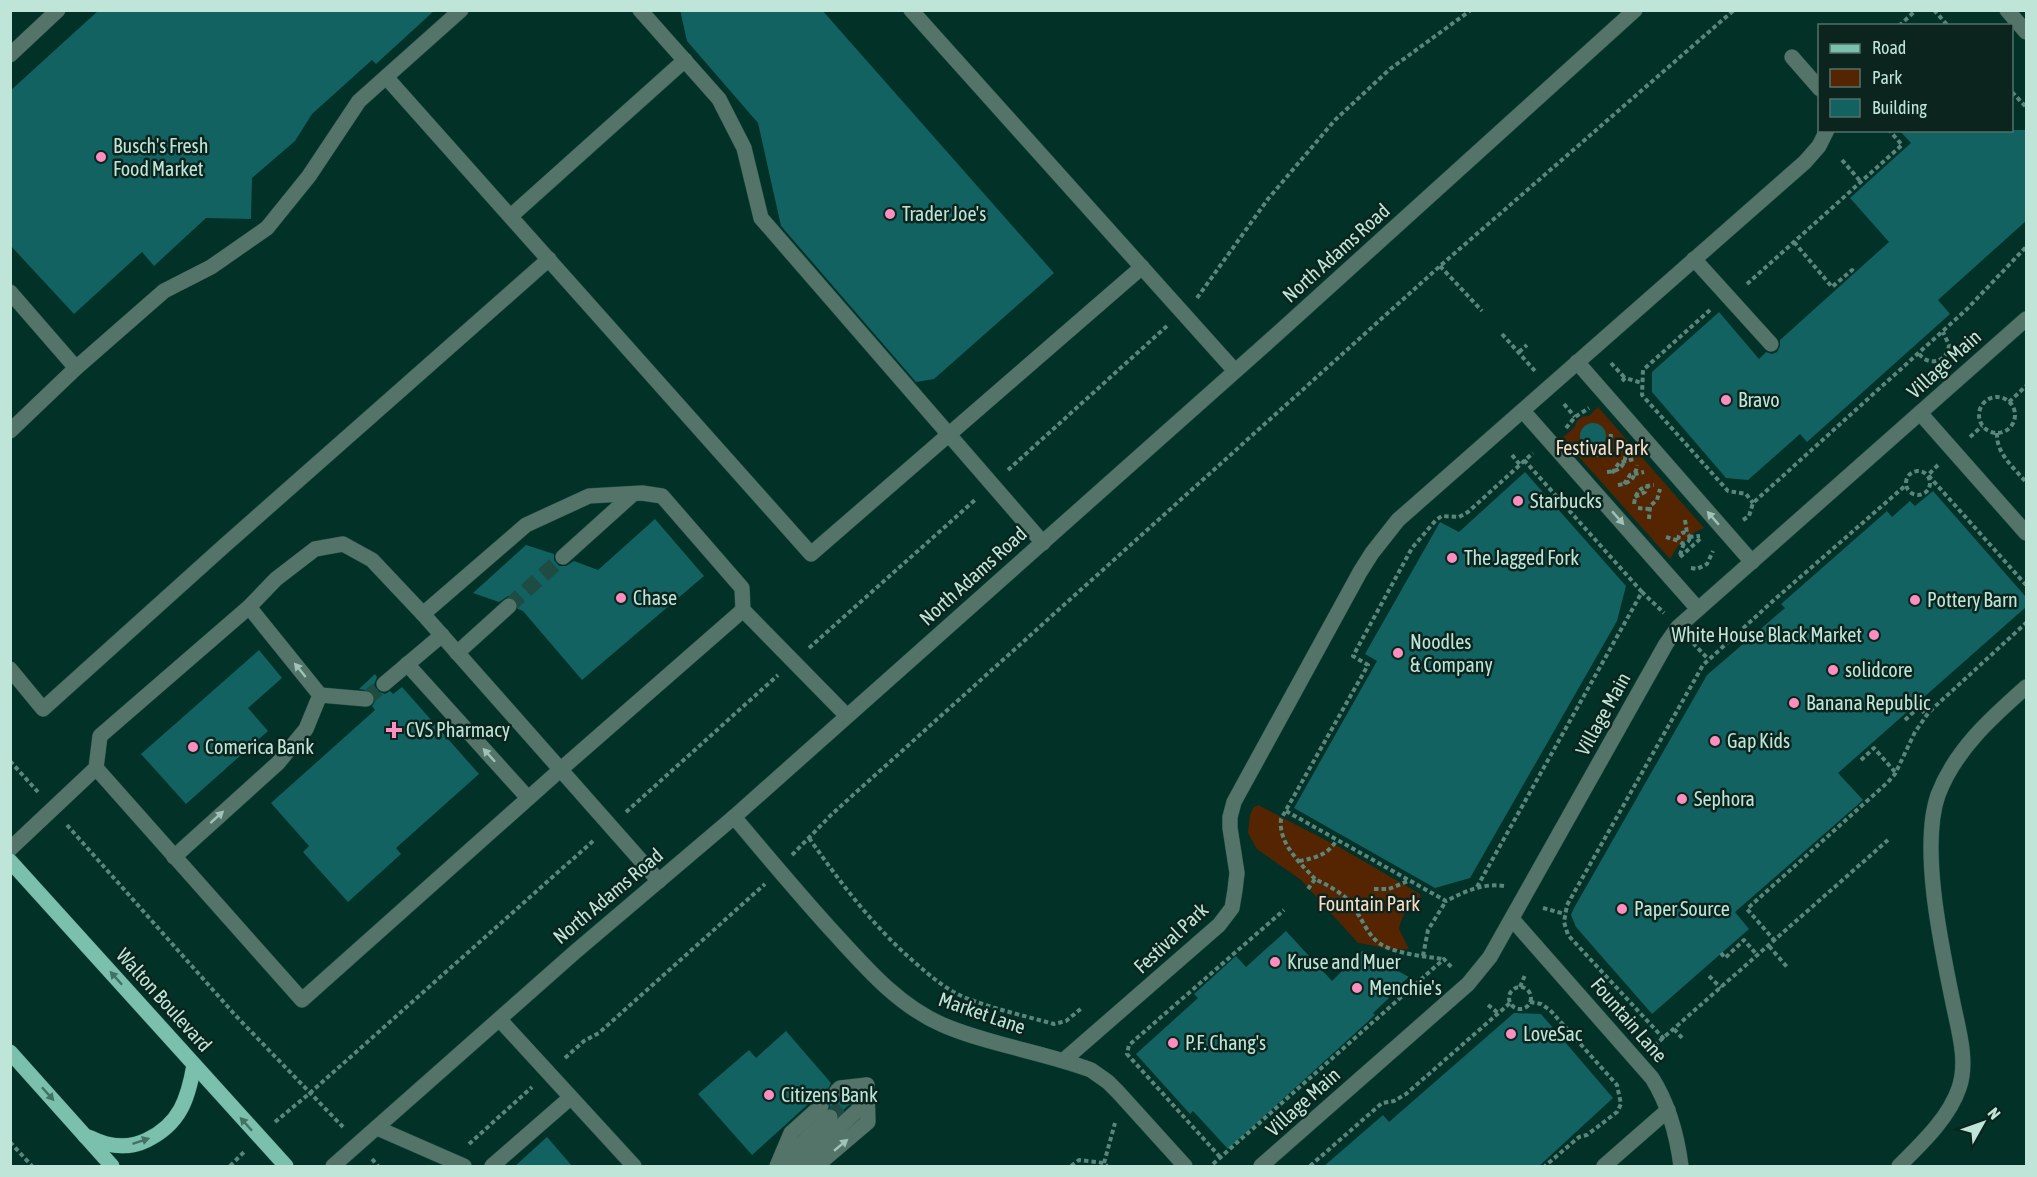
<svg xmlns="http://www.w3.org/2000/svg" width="2037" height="1177" font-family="'Asap Condensed',sans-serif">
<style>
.green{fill:#542500}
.building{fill:#116261}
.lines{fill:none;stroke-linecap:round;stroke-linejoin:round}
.minor-tunnel{stroke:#1e4c42;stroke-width:15;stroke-dasharray:15 8;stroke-linecap:butt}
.minor-casing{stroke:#204e43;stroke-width:16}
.major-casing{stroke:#204e43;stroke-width:16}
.path{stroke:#5a857a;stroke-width:4;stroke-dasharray:4.5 3;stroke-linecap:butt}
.minor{stroke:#54746a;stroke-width:15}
.major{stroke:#7bc0ac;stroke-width:15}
.oneway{fill:#9fc3b7}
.oneway2{fill:#437265}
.poi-dot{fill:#fd8ebf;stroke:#0b251e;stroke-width:2}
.labels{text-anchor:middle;stroke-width:5;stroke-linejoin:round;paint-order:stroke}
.poi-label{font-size:20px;fill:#bfe5d8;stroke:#0b251e;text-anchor:start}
.street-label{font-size:20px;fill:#bfe5d8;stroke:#0b251e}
.park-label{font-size:20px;fill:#fddbc5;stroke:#0b251e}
</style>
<rect width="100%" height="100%" fill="#023127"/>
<g class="green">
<polygon points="1598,407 1704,528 1695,532 1678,546 1670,559 1562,438 1575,427 1576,422 1582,417 1589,416"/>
<path d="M 1258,805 L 1341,848 L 1420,894 L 1421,900 C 1408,907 1402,914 1399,929 L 1409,949 L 1387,950 L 1376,946 L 1358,943 L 1301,880 L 1257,849 L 1248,833 L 1250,815 L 1253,808 Z"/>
</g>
<g class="building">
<polygon points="99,10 435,10 376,64 372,60 312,114 295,141 252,178 251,219 206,218 154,266 142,252 74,314 10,245 10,91"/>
<polygon points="680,10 822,10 1054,273 934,379 916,382 781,226 758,123 687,41"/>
<polygon points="1899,130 2026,130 2026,221 1938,300 1950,314 1807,442 1800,434 1748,480 1726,478 1652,392 1652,372 1719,312 1759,359 1766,352 1772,354 1777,352 1780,346 1780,340 1889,242 1850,198 1911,143"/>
<circle cx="1593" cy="436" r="13"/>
<polygon points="1525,472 1626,586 1617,621 1470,878 1435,888 1294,808 1377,661 1365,654 1440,522 1459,532"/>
<polygon points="1933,491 2026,597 2026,607 1838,773 1863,800 1735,912 1749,929 1652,1014 1576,927 1571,915 1574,908 1707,675 1785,608 1781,604 1887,511 1892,517 1910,501 1915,506"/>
<polygon points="655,519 704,576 582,680 523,611 518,609 518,603 516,599 508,596 499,602 473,593 526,545 554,554 554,560 559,566 566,566 574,561 598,570"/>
<polygon points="259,650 282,678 248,708 268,731 186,804 141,754"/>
<polygon points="375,674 377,677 374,685 377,691 385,694 390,691 393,694 402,687 479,774 396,848 401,854 348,902 303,852 309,846 271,803 375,710 372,706 376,700 375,694 371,691 359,689"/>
<polygon points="1286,931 1332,981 1362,951 1409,977 1387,996 1389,998 1373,1013 1375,1015 1228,1149 1193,1111 1190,1114 1136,1054 1198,998 1194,994 1236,956 1246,967"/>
<polygon points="1514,1013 1541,1014 1613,1098 1538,1167 1323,1167 1383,1115 1389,1122"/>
<polygon points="786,1031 831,1083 828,1089 830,1097 835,1100 844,1098 850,1104 839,1114 837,1110 830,1108 829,1100 825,1097 815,1098 752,1155 698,1094 749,1050 756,1058"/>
<polygon points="547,1137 573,1167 514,1167"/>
</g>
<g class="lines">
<g class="minor-tunnel">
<polyline points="509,606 563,557"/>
<polyline points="366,699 384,684"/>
<polyline points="830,1117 848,1102"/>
</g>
<defs>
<g id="minor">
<polyline points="640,10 719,99 744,148 761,218 1043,543"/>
<polyline points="911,10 1235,371"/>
<polyline points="2007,10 2026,32"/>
<polyline points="10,55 58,10"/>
<polyline points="1792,57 1820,89"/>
<polyline points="386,77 811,554 1142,267"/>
<polyline points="511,216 685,60"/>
<polyline points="1694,259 1771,344"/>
<polyline points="10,292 76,368"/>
<polyline points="1577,362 1752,562"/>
<polyline points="1523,411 1698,609"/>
<polyline points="1920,413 2026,533"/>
<polyline points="10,431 76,368 164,291 211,267 267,228 309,176 359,101 461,10"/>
<polyline points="563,557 633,494"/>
<polyline points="423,614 526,525 589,496 642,493 662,496 742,588 743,610 847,716"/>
<polyline points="457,653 509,606"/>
<polyline points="407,664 528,798"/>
<polyline points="10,669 43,709 224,546 549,259"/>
<polyline points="384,684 442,635"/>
<polyline points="320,695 366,699"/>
<polyline points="96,768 302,1000 560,770 743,610"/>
<path d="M 734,817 C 768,857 801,897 836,935 C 867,969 899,1006 943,1025 C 990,1045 1043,1052 1091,1070 L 1108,1082 L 1118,1092 L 1185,1166"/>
<polyline points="10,849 96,768 100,736 249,607 276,579 315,549 343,544 372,560 423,614 659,881"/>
<polyline points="174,857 278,763 306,729 320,695 249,607"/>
<path d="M 1512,919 L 1652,1078 C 1669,1105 1677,1135 1681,1166"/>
<polyline points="500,1020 634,1166"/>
<polyline points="1064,1060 1219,925 1232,908 1235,890 1237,873 1230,828 1230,817 1234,802 1360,572 1372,553 1398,520 1805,162 1819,146 1827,130"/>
<polyline points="837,1091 840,1088 867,1085"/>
<polyline points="377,1128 464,1166"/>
<polyline points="782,1162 830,1117"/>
<polyline points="792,1162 809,1155 858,1110 864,1094"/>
<polyline points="333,1166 575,952 734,817 1277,334 1635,10"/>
<polyline points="492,1166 570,1098"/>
<polyline points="777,1166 791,1133 821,1106"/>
<polyline points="789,1166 821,1162 868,1122 867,1085"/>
<polyline points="1261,1166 1468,984 1490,957 1666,644 1678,627 2026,319"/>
<polyline points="1604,1166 1668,1110"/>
<path d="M 1899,1166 C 1921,1144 1949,1118 1959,1088 C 1969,1060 1957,1025 1952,998 C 1941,944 1920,847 1938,795 C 1955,750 1991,718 2026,687"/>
</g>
<g id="major">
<polyline points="10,861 286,1166"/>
<polyline points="10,1052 112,1166"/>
<path d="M 85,1136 C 92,1138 99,1142 107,1144 C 120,1147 135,1146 147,1140 C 180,1124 188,1099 194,1065"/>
</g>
</defs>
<use href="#minor" class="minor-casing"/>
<use href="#major" class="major-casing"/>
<g class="path">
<polyline points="1934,10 1948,26"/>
<polyline points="1899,26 1916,10"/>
<polyline points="2012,92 2026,107"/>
<polyline points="1842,160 1861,182"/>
<polyline points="1794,242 1832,287 1852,270 1855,273"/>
<polyline points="1440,266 1482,311"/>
<polyline points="1747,284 1902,145 1889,130"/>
<polyline points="1197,298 1268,199 1335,120 1390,69 1471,10"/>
<polyline points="1710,310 1643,370 1642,395 1728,491 1746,494 1753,503"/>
<polyline points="1502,334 1535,371"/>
<polyline points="1519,352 1527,345"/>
<path d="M 1919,354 C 1930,367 1947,362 1949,345 L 1943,332"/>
<polyline points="1611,363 1625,378"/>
<polyline points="1622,381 1625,378 1642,383"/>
<circle cx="1997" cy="415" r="18"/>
<polyline points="2009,402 2026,386"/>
<polyline points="1564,404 1575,417"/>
<polyline points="1566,428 1575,417 1589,408"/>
<path d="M 1997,433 C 1996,453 2013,467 2026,482"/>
<polyline points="1970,437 1982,426"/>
<polyline points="1512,455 1520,465"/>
<polyline points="1593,455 1603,455 1609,451 1611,434"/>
<polyline points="1524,460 1642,592"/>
<polyline points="1938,465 1928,475 2026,585"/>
<polyline points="1008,470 1167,326"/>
<circle cx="1918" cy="483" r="12"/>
<path d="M 1607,472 C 1621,471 1625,465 1626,452"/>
<polyline points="1612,473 1619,463 1634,459"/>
<polyline points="1624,484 1630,475 1644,472"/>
<path d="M 1618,485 C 1631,483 1635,478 1637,465"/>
<polyline points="1635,497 1645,492 1648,485"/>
<path d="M 1634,504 C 1636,491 1641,486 1654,485"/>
<polyline points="1638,508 1649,509"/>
<polyline points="1649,519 1650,506 1657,500 1660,489"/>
<polyline points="1685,520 1687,533"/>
<polyline points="1743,520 1749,516 1753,503 1966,310 2026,247"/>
<circle cx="1684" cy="538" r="5.5"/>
<polyline points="1666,537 1679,541"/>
<polyline points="1689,537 1700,536"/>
<polyline points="1680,555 1684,543"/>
<polyline points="1680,557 1701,538"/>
<polyline points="1691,568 1697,569 1707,564 1713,551"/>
<polyline points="1693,643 1708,659"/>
<polyline points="809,648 976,499"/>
<polyline points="1905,720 1919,707 1927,716"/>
<polyline points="1861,760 1874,748 1895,772"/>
<polyline points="10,761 38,792"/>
<path d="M 1286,811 L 1446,901 C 1466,891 1482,883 1504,886"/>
<polyline points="626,812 778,675"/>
<polyline points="67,825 236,1016 343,1127"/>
<path d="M 809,838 C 842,885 876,930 920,967 C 934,979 949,991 966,998 C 994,1009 1025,1016 1054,1024 L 1066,1021 L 1083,1007"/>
<polyline points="792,855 832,814 1440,266 1734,10"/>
<path d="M 1299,861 C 1316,858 1327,855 1337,840"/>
<path d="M 1315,879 C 1300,863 1278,843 1281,819 L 1368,665 L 1353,656 L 1412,548 L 1436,520 L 1442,516 L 1459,517 L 1468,512 L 1533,453"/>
<polyline points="1477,887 1642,592 1664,613"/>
<path d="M 1308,889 L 1315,879 C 1327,885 1341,892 1350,902 C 1361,915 1368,939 1384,946 C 1400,954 1427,957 1444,959"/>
<polyline points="1374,889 1389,889 1408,881"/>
<polyline points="1543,908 1565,914"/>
<polyline points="1775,941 1747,909 1888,782 1895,774 1915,732 1929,712 2026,623"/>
<polyline points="1769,946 1787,967"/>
<polyline points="1721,953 1725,958 1744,940 1758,956"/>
<polyline points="1423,956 1428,930 1446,901"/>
<polyline points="1709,976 1721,988"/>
<polyline points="1520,987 1525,975"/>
<circle cx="1520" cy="998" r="11"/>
<polyline points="1530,1002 1541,1004 1550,1010 1617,1085 1621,1104 1617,1112 1587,1135 1579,1137 1545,1166"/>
<polyline points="1488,1005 1498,1013"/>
<polyline points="1674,1029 1684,1040"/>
<polyline points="1664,1039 1568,935 1564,922 1567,905 1703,665 1774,600 1906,485"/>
<polyline points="1654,1046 1888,840"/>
<polyline points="565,1058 584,1041 599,1033 765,884"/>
<polyline points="275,1122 310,1093 593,841"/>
<polyline points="10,1142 32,1166"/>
<polyline points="469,1144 532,1087"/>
<polyline points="1220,1157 1127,1054 1129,1045 1284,910"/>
<polyline points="372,1159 378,1166"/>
<polyline points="1104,1163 1115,1123"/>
<polyline points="1213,1164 1444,959 1453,969"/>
<polyline points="230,1166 244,1152"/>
<polyline points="1071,1166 1079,1160 1104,1163 1107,1166"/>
<polyline points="1310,1166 1382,1103 1394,1101 1406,1094 1510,1003"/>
</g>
<use href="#minor" class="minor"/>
<use href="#major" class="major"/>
</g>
<defs><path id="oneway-solid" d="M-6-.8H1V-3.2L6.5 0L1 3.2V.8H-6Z" transform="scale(1.5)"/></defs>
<g class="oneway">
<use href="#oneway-solid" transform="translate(1618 518) rotate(49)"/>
<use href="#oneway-solid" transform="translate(1713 518) rotate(-131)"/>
<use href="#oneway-solid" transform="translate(300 670) rotate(-129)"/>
<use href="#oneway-solid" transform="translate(489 755) rotate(-132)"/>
<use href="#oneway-solid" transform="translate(217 817) rotate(-42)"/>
<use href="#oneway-solid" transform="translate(841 1145) rotate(-40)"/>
</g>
<g class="oneway2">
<use href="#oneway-solid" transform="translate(116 978) rotate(-132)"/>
<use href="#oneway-solid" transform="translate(48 1094) rotate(48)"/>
<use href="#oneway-solid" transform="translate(246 1124) rotate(-132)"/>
<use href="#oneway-solid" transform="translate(141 1141) rotate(-18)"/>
</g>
<g class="poi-dot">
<circle cx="101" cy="157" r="6"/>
<circle cx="890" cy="214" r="6"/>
<circle cx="1726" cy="400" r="6"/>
<circle cx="1518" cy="501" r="6"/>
<circle cx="1452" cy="558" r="6"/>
<circle cx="621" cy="598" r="6"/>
<circle cx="1915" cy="600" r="6"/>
<circle cx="1874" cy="635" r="6"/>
<circle cx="1398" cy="653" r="6"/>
<circle cx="1833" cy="670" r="6"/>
<circle cx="1794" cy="703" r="6"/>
<path d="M391 721h6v6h6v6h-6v6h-6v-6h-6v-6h6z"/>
<circle cx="1715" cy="741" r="6"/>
<circle cx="193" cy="747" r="6"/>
<circle cx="1682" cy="799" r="6"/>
<circle cx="1622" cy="909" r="6"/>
<circle cx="1275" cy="962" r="6"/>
<circle cx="1357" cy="988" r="6"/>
<circle cx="1511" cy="1034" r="6"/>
<circle cx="1173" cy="1043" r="6"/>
<circle cx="769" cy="1095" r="6"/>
</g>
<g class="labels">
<g class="poi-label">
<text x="113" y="153">Busch's Fresh<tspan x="113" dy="23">Food Market</tspan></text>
<text x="902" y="221">Trader Joe's</text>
<text x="1738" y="407">Bravo</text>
<text x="1530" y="508">Starbucks</text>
<text x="1464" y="565">The Jagged Fork</text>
<text x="633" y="605">Chase</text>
<text x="1927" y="607">Pottery Barn</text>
<text x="1862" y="642" text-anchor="end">White House Black Market</text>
<text x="1410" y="649">Noodles<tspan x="1410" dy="23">&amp; Company</tspan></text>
<text x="1845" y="677">solidcore</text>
<text x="1806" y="710">Banana Republic</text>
<text x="406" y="737">CVS Pharmacy</text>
<text x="1727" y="748">Gap Kids</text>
<text x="205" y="754">Comerica Bank</text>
<text x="1694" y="806">Sephora</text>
<text x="1634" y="916">Paper Source</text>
<text x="1287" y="969">Kruse and Muer</text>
<text x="1369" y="995">Menchie's</text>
<text x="1523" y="1041">LoveSac</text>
<text x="1185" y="1050">P.F. Chang's</text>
<text x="781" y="1102">Citizens Bank</text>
</g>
<g class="street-label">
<text transform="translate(1336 253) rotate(-42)" y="7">North Adams Road</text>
<text transform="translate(1944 364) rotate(-42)" y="7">Village Main</text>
<text transform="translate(973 576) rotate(-42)" y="7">North Adams Road</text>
<text transform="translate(1603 714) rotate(-61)" y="7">Village Main</text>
<text transform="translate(608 896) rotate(-40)" y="7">North Adams Road</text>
<text transform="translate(1171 938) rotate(-43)" y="7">Festival Park</text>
<text transform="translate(164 1000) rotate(48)" y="7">Walton Boulevard</text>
<text transform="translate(982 1013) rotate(19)" y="7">Market Lane</text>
<text transform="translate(1629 1020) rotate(49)" y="7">Fountain Lane</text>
<text transform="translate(1303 1102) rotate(-42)" y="7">Village Main</text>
</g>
<g class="park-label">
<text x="1602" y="455">Festival Park</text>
<text x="1369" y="911">Fountain Park</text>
</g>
</g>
<rect width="2037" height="1177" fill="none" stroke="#bfe5d8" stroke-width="24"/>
<rect x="1818" y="24" width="195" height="108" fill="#0b251e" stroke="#537268" stroke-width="1.5"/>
<rect x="1830" y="44" width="30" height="9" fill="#7bc0ac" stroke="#537268" stroke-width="1.5"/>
<text x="1872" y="54" font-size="18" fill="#bfe5d8">Road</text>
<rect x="1830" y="69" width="30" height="18" fill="#542500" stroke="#537268" stroke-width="1.5"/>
<text x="1872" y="84" font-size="18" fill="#bfe5d8">Park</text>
<rect x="1830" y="99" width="30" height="18" fill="#116261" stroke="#537268" stroke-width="1.5"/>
<text x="1872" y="114" font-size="18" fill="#bfe5d8">Building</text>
<g transform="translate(1983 1123) rotate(50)" stroke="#0b251e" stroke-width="4.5" paint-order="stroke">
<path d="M0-4.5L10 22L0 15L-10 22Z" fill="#bfe5d8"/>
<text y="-9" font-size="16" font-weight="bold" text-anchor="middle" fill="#bfe5d8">N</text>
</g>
</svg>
